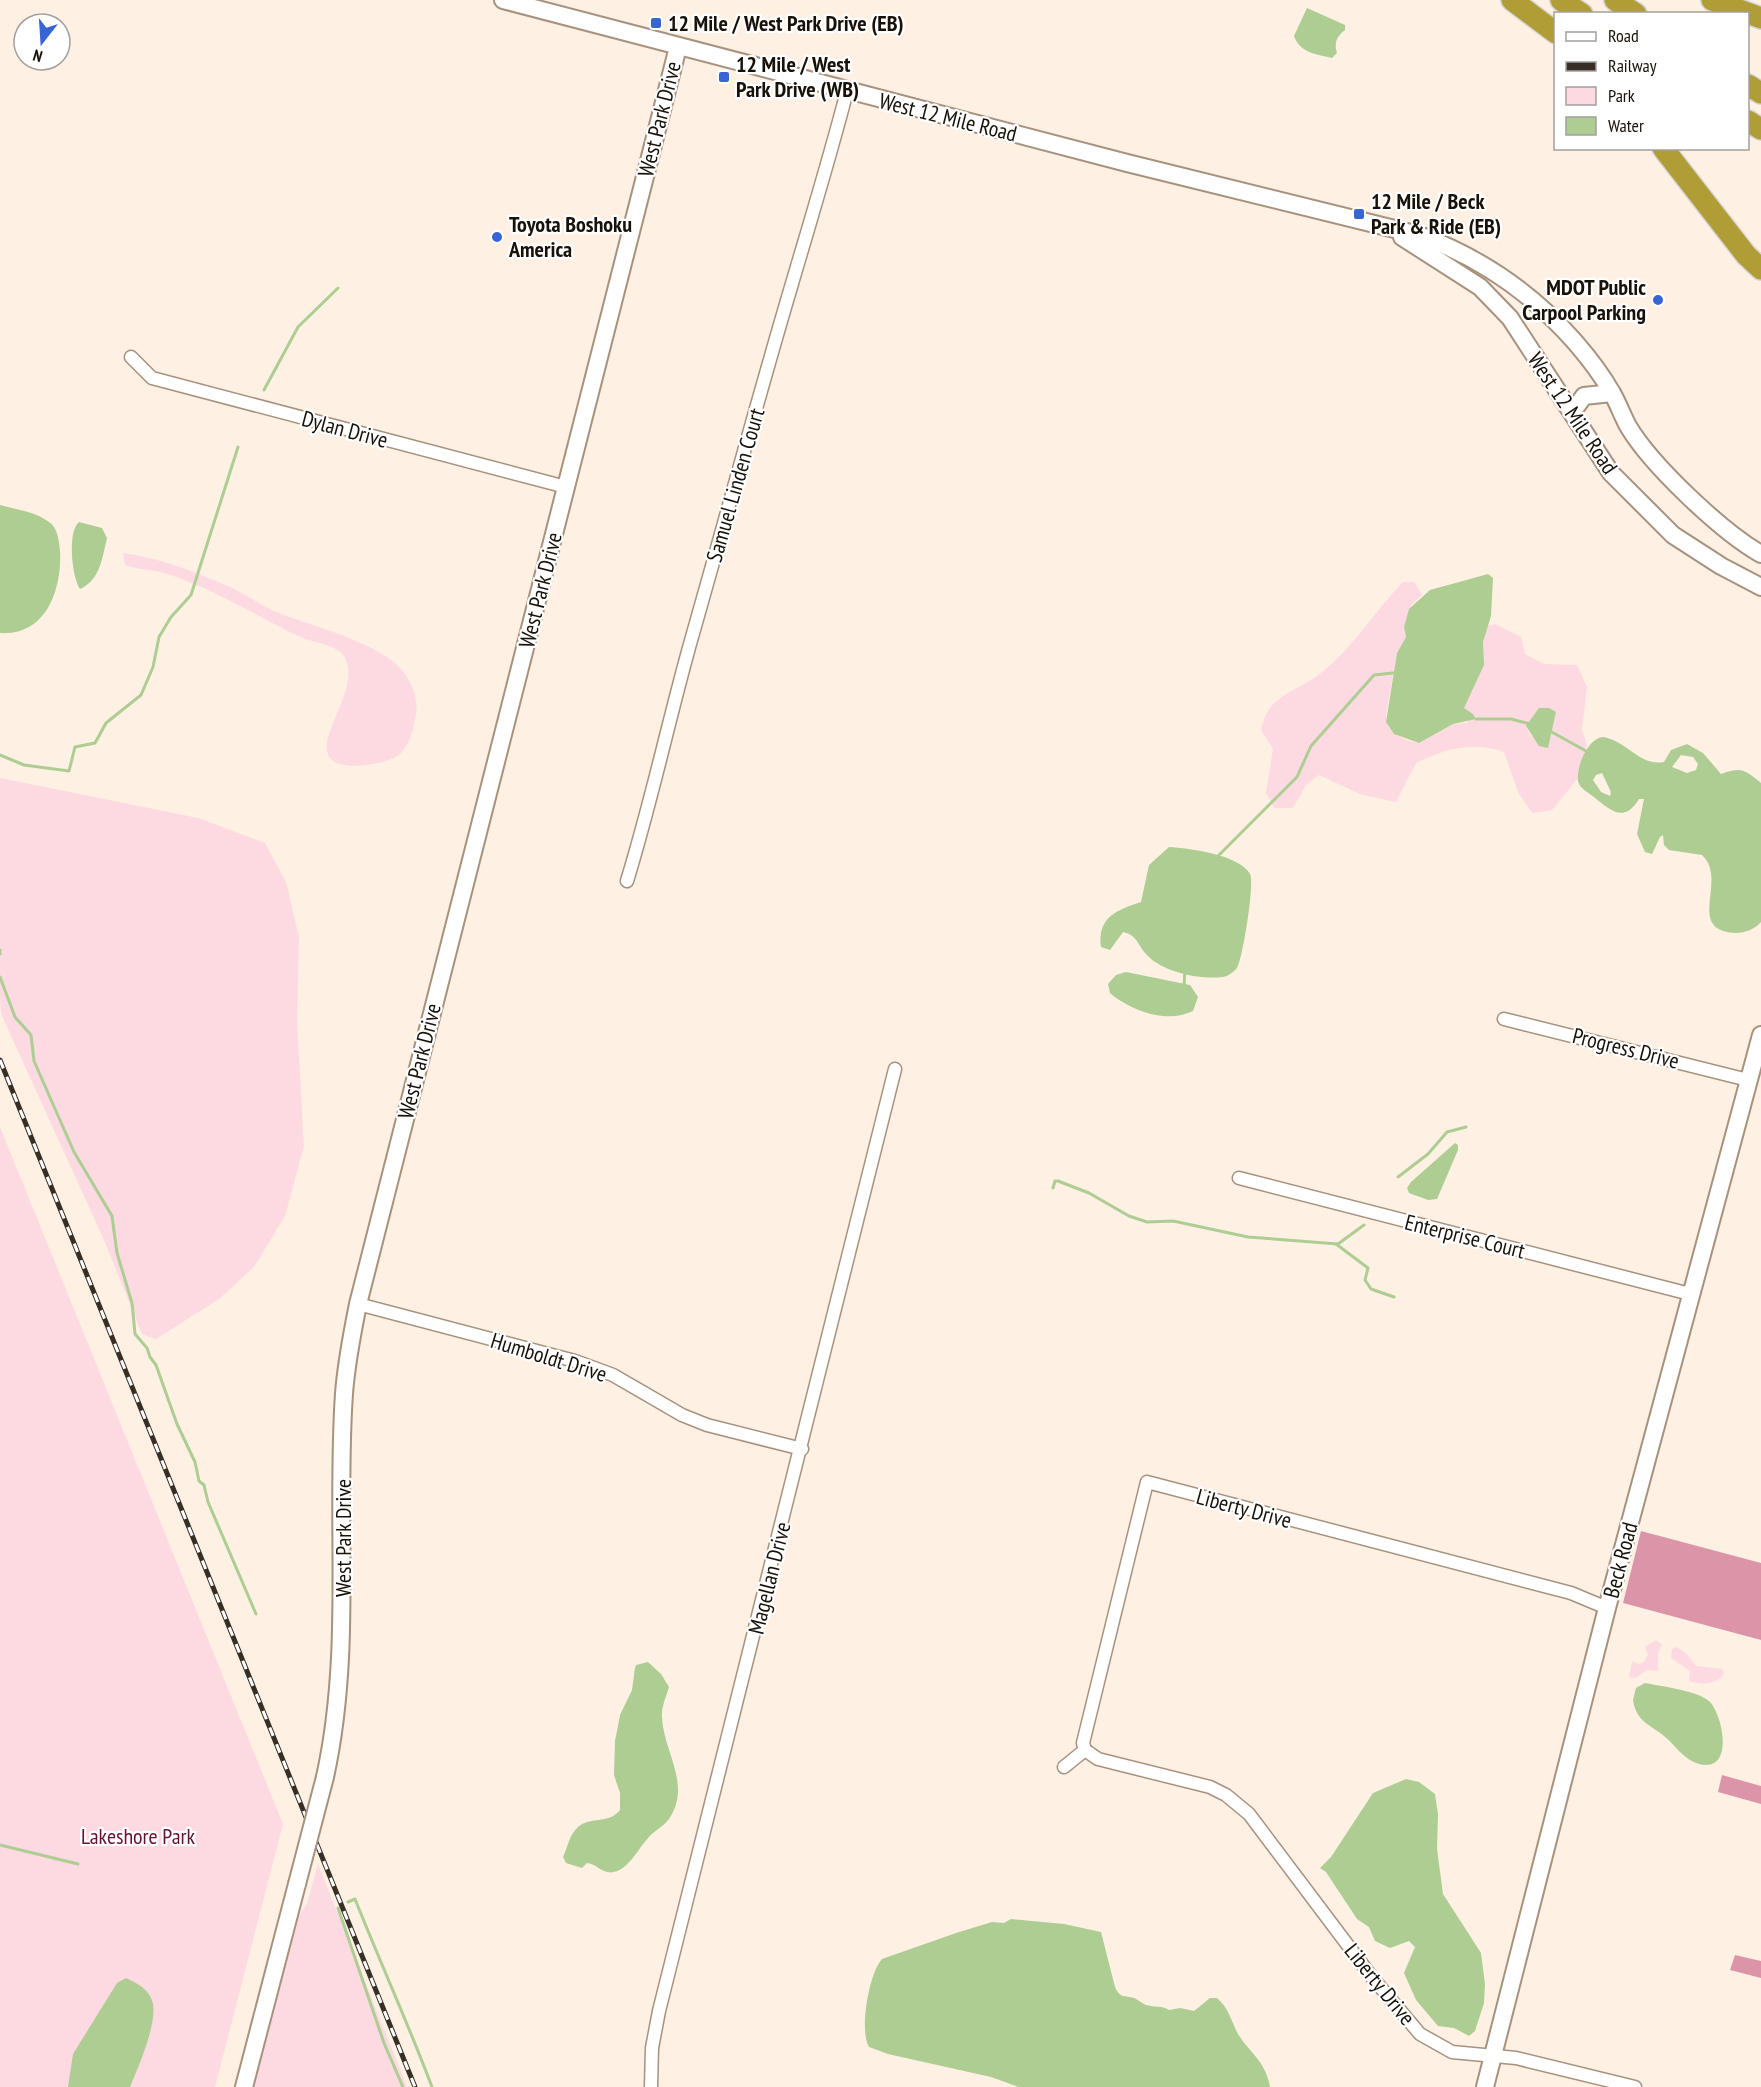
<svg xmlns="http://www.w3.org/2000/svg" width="1761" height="2087" font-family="'PT Sans Narrow',sans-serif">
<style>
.green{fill:#fdd9e2;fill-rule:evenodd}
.forest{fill:#dc95a8}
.water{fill:#adcd92;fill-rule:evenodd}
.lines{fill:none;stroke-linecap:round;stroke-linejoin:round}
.stream{stroke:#adcd92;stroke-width:3}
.street-casing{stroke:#a7927e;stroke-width:15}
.secondary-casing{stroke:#a7927e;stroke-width:20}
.highway-casing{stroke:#d5d4d3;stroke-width:24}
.street{stroke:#fff;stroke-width:12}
.secondary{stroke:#fff;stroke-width:16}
.highway{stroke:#b09d35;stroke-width:21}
.rail-casing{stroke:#372f26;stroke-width:5}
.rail{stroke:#fff;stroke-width:3;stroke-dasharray:9;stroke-linecap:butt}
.secondary-bridge-casing{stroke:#a7927e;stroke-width:20;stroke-linecap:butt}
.secondary-bridge{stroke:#fff;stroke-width:16}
.poi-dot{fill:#3865d5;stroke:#fff;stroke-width:2}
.labels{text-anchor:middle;stroke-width:4.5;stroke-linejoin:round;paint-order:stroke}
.poi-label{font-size:22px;font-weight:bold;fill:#181109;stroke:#fff;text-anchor:start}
.street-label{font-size:22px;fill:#181109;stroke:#fff}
.park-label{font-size:22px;fill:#641133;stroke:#fff}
</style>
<rect width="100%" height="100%" fill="#fef0e3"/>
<g class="green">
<path d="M 123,553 C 160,558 196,572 230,587 C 245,594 259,604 274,611 C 310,626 360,637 391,660 C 408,673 419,693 416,715 C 413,728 411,741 402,752 C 392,764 346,771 333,761 C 309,742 364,689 344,656 C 337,645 315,643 303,638 C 257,617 214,588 164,573 C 151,569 138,570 125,565 Z"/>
<path d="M 1403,582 L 1414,582 L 1422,595 L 1412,604 L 1404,627 L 1406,637 L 1397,653 L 1386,715 C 1386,734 1403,740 1419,743 L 1453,724 L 1467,723 L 1473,714 L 1464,708 L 1464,703 L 1482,669 L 1483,642 L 1487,626 L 1495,624 L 1521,637 L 1525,654 L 1544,664 L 1577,665 L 1587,687 L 1582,729 L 1587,745 L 1578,778 L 1552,810 L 1532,813 L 1519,794 L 1504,752 C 1473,741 1445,749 1416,763 L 1396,802 L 1360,794 L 1319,775 L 1306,785 L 1293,808 L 1274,808 L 1266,793 L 1273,749 L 1261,730 C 1268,698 1285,696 1311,680 C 1349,655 1372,614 1403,582 ZM 1540,708 L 1556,712 L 1548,747 L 1530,735 L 1526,727 Z"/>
<polygon points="0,778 198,818 265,843 286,882 299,937 297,1022 304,1146 285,1216 254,1267 219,1299 156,1339 142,1334 104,1240 2,1016 0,1002"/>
<polygon points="0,1127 283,1824 215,2087 0,2087"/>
<polygon points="1656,1640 1662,1645 1658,1654 1658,1671 1647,1670 1636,1678 1629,1677 1632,1661 1639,1664 1644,1662 1648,1655 1645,1647"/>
<path d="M 1677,1647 L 1686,1653 L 1696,1666 L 1722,1669 L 1724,1674 C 1715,1685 1702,1685 1689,1681 L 1690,1671 L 1671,1658 L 1672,1649 Z"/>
<polygon points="318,1864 407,2087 251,2087 297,1918 307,1904"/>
</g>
<g class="forest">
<polygon points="1641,1531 1761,1563 1761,1640 1623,1603"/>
<polygon points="1722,1775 1761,1786 1761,1804 1718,1792"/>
<polygon points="1735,1955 1761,1961 1761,1978 1730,1970"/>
</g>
<g class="water">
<path d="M 1307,8 L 1345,25 L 1345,30 C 1336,37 1334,43 1337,53 L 1332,58 C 1316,54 1300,53 1294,36 Z"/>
<path d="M 0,505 C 15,509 36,512 49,522 C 58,528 59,541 60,551 C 62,590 46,636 0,633 Z"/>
<path d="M 79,522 L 102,528 L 107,538 C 102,559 100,580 80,589 C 72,577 67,532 79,522 Z"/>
<polygon points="1488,574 1493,578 1491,616 1483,642 1484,665 1464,708 1473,714 1476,719 1453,724 1419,743 1394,734 1386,722 1397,653 1406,637 1404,627 1409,609 1430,590"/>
<polygon points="1539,708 1549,708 1556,712 1548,748 1539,746 1526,726"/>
<path d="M 1603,737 C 1626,740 1640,767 1664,762 L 1671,750 L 1687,744 L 1703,753 L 1721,774 C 1741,767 1744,769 1761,783 L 1761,922 C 1755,929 1745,933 1736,933 C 1684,931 1729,880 1702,855 L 1669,850 L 1664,845 L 1663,835 L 1660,837 L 1652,854 L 1645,852 L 1637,834 L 1644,799 L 1639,799 C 1624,824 1610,810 1594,797 C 1589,793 1579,788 1578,781 C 1576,767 1588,738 1603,737 ZM 1681,755 L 1693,757 L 1698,764 L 1696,770 L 1687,773 L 1672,767 ZM 1602,773 L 1611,792 L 1610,796 L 1601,792 L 1593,780 L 1596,775 Z"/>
<path d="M 1169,847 C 1189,848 1240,855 1250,874 C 1255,881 1243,959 1237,968 C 1234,972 1227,977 1222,977 C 1201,980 1163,972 1148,956 C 1138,947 1138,935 1123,932 L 1110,950 L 1101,947 C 1097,917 1117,910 1141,902 L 1149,865 Z"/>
<path d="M 1126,972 L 1190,985 L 1198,997 L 1193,1011 C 1167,1024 1131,1011 1110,993 L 1108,984 L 1116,975 Z"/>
<polygon points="1455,1143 1458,1145 1458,1150 1437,1199 1428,1200 1409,1193 1407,1188 1411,1182"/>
<path d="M 648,1662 L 661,1674 L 669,1687 C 666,1697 661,1708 662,1718 C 664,1753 692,1785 669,1819 C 664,1826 654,1831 648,1838 C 637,1850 624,1879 604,1871 C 597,1868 595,1864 587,1863 L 582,1868 L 566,1863 L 563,1857 C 568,1847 569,1835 578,1827 C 590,1816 608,1825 620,1810 L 620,1793 L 614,1775 L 615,1741 L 620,1715 L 632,1690 L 635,1668 L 636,1665 Z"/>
<path d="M 1645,1683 C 1660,1686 1700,1691 1710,1702 C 1723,1716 1735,1773 1699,1764 C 1684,1760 1675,1745 1664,1736 C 1649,1724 1636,1721 1633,1700 L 1636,1688 Z"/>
<polygon points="1406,1779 1419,1782 1435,1794 1438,1814 1437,1849 1443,1894 1481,1953 1485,1984 1484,2003 1475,2031 1469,2036 1454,2028 1438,2026 1416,2000 1404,1973 1415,1947 1409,1941 1390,1948 1375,1941 1369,1927 1357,1919 1326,1872 1320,1868 1331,1857 1373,1793"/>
<path d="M 1011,1919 L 1064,1924 L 1101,1932 L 1115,1987 C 1120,1999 1125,1995 1134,1998 C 1137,1999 1142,2003 1146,2005 C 1156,2008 1161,2005 1169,2010 L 1180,2008 L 1194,2011 L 1210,1998 L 1217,1998 C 1229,2008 1231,2021 1238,2034 C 1248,2051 1266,2061 1270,2087 L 1019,2087 L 991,2077 L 888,2054 L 869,2047 C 859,2031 869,1973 882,1959 L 956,1933 L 992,1922 L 1004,1923 Z"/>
<path d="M 126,1978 C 136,1983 146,1987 151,1998 C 161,2017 138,2067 130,2087 L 68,2087 L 73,2054 L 117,1983 Z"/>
</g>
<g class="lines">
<g class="stream">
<polyline points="264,390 298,327 338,288"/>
<polyline points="1476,719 1511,719 1530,724"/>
<polyline points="1550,731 1586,751"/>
<polyline points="0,755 24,765 69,771 75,747 95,743 106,723 141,695 153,667 159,637 171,617 191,595 238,447"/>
<polyline points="1216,858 1297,777 1311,746 1374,675 1393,673"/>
<polyline points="0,950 0,954"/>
<polyline points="0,977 15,1017 31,1035 34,1061 74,1152 112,1216 117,1253 132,1303 135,1334 147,1348 150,1357 156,1365 177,1424 195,1462 199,1481 204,1485 208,1502 256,1614"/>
<polyline points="1184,987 1185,968"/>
<polyline points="1398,1177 1428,1154 1447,1132 1466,1127"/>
<polyline points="1053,1188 1055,1181 1058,1181 1089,1193 1129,1216 1147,1222 1173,1221 1248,1237 1338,1244 1364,1225"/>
<polyline points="1336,1244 1368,1268 1365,1280 1371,1289 1394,1297"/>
<polyline points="0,1845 78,1864"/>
<path d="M 348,1902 L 355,1899 C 380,1962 408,2023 432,2087"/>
<polyline points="338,1908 384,2043 403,2087"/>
</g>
<defs>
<g id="street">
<polyline points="131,357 152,378 566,487"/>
<path d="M 627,881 C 651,803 668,723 690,644 C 724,525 756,405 791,287 C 810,222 830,157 847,91"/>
<polyline points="1504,1019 1748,1080"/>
<polyline points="1239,1178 1690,1294"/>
<polyline points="358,1304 575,1361 613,1375 682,1415 707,1425 802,1449"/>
<polyline points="1607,1608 1571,1593 1147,1482 1083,1743 1085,1750 1098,1759 1210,1787 1226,1795 1249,1814 1371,1976 1420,2034 1452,2052 1516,2058 1635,2087"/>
<polyline points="1064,1767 1085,1750"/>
<polyline points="651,2087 652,2048 659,2011 895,1069"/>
</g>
<g id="secondary">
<path d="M 503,0 L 1127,163 L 1419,235 C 1479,257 1533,294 1575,342 C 1588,357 1602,375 1612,393 C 1618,403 1622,415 1628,426 C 1651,465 1722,532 1761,554"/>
<polyline points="1402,237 1480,287 1510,318 1611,473 1673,535 1721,566 1761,587"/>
<polyline points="1573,411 1584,396 1612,393"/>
<path d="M 325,1777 C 353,1650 335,1522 344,1394 C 346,1364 352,1334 358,1304 L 678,47"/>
<polyline points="244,2087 297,1884"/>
<polyline points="1485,2087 1607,1608 1761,1035"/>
</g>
<g id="highway">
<polyline points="1512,0 1556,33"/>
<polyline points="1561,0 1582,14"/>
<polyline points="1615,0 1636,14"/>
<polyline points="1712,0 1761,18"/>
<polyline points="1748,85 1761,93"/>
<polyline points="1748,121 1761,129"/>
<polyline points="1663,148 1746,255 1761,269"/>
</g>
</defs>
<use href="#street" class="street-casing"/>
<use href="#secondary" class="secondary-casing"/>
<use href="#highway" class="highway-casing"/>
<use href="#street" class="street"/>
<use href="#secondary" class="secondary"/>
<use href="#highway" class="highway"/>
<defs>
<polyline id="rail" points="0,1060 415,2087"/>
</defs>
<use href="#rail" class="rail-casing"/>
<use href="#rail" class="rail"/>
<defs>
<polyline id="secondary-bridge" points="297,1884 325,1777"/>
</defs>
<use href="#secondary-bridge" class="secondary-bridge-casing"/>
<use href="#secondary-bridge" class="secondary-bridge"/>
</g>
<g class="poi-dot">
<rect x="650" y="17" width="12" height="12" rx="3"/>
<rect x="718" y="71" width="12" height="12" rx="3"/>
<rect x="1353" y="208" width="12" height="12" rx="3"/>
<circle cx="497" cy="237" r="6"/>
<circle cx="1658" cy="300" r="6"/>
</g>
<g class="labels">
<g class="poi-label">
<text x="668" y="31">12 Mile / West Park Drive (EB)</text>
<text x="736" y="72">12 Mile / West<tspan x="736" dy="25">Park Drive (WB)</tspan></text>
<text x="1371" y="209">12 Mile / Beck<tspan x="1371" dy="25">Park &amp; Ride (EB)</tspan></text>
<text x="509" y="232">Toyota Boshoku<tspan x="509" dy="25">America</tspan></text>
<text x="1646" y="295" text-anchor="end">MDOT Public<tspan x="1646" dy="25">Carpool Parking</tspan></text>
</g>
<g class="street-label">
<text transform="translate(948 117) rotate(14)" y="8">West 12 Mile Road</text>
<text transform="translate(659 119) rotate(-76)" y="8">West Park Drive</text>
<text transform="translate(1573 413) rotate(56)" y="8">West 12 Mile Road</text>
<text transform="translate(345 429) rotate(15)" y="8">Dylan Drive</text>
<text transform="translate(735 485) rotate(-74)" y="8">Samuel Linden Court</text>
<text transform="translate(540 590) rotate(-76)" y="8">West Park Drive</text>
<text transform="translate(1626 1048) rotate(14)" y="8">Progress Drive</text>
<text transform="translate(419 1061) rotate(-76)" y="8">West Park Drive</text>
<text transform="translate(1465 1236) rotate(14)" y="8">Enterprise Court</text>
<text transform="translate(549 1357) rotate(17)" y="8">Humboldt Drive</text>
<text transform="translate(1244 1508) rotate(15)" y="8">Liberty Drive</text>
<text transform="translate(343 1538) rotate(-90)" y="8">West Park Drive</text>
<text transform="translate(1620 1560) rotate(-75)" y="8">Beck Road</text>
<text transform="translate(769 1578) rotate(-76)" y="8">Magellan Drive</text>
<text transform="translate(1380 1984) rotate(51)" y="8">Liberty Drive</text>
</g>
<g class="park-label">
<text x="138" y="1844">Lakeshore Park</text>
</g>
</g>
<rect x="1554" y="12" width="195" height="138" fill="#ffffff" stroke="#a3a09d" stroke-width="1.5"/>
<rect x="1566" y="32" width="30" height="9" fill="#ffffff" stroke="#a3a09d" stroke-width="1.5"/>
<text x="1608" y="42" font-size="18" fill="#181109">Road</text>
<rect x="1566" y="62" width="30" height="9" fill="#372f26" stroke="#a3a09d" stroke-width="1.5"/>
<text x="1608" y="72" font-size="18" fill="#181109">Railway</text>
<rect x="1566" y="87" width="30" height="18" fill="#fdd9e2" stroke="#a3a09d" stroke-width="1.5"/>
<text x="1608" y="102" font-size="18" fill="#181109">Park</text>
<rect x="1566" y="117" width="30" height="18" fill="#adcd92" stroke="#a3a09d" stroke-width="1.5"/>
<text x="1608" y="132" font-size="18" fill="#181109">Water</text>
<g transform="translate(42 42) rotate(197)"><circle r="28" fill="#ffffff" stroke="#a3a09d" stroke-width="1.5"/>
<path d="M0-4.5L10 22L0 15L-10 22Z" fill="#3865d5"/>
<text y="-9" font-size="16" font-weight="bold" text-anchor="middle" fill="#181109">N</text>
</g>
</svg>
